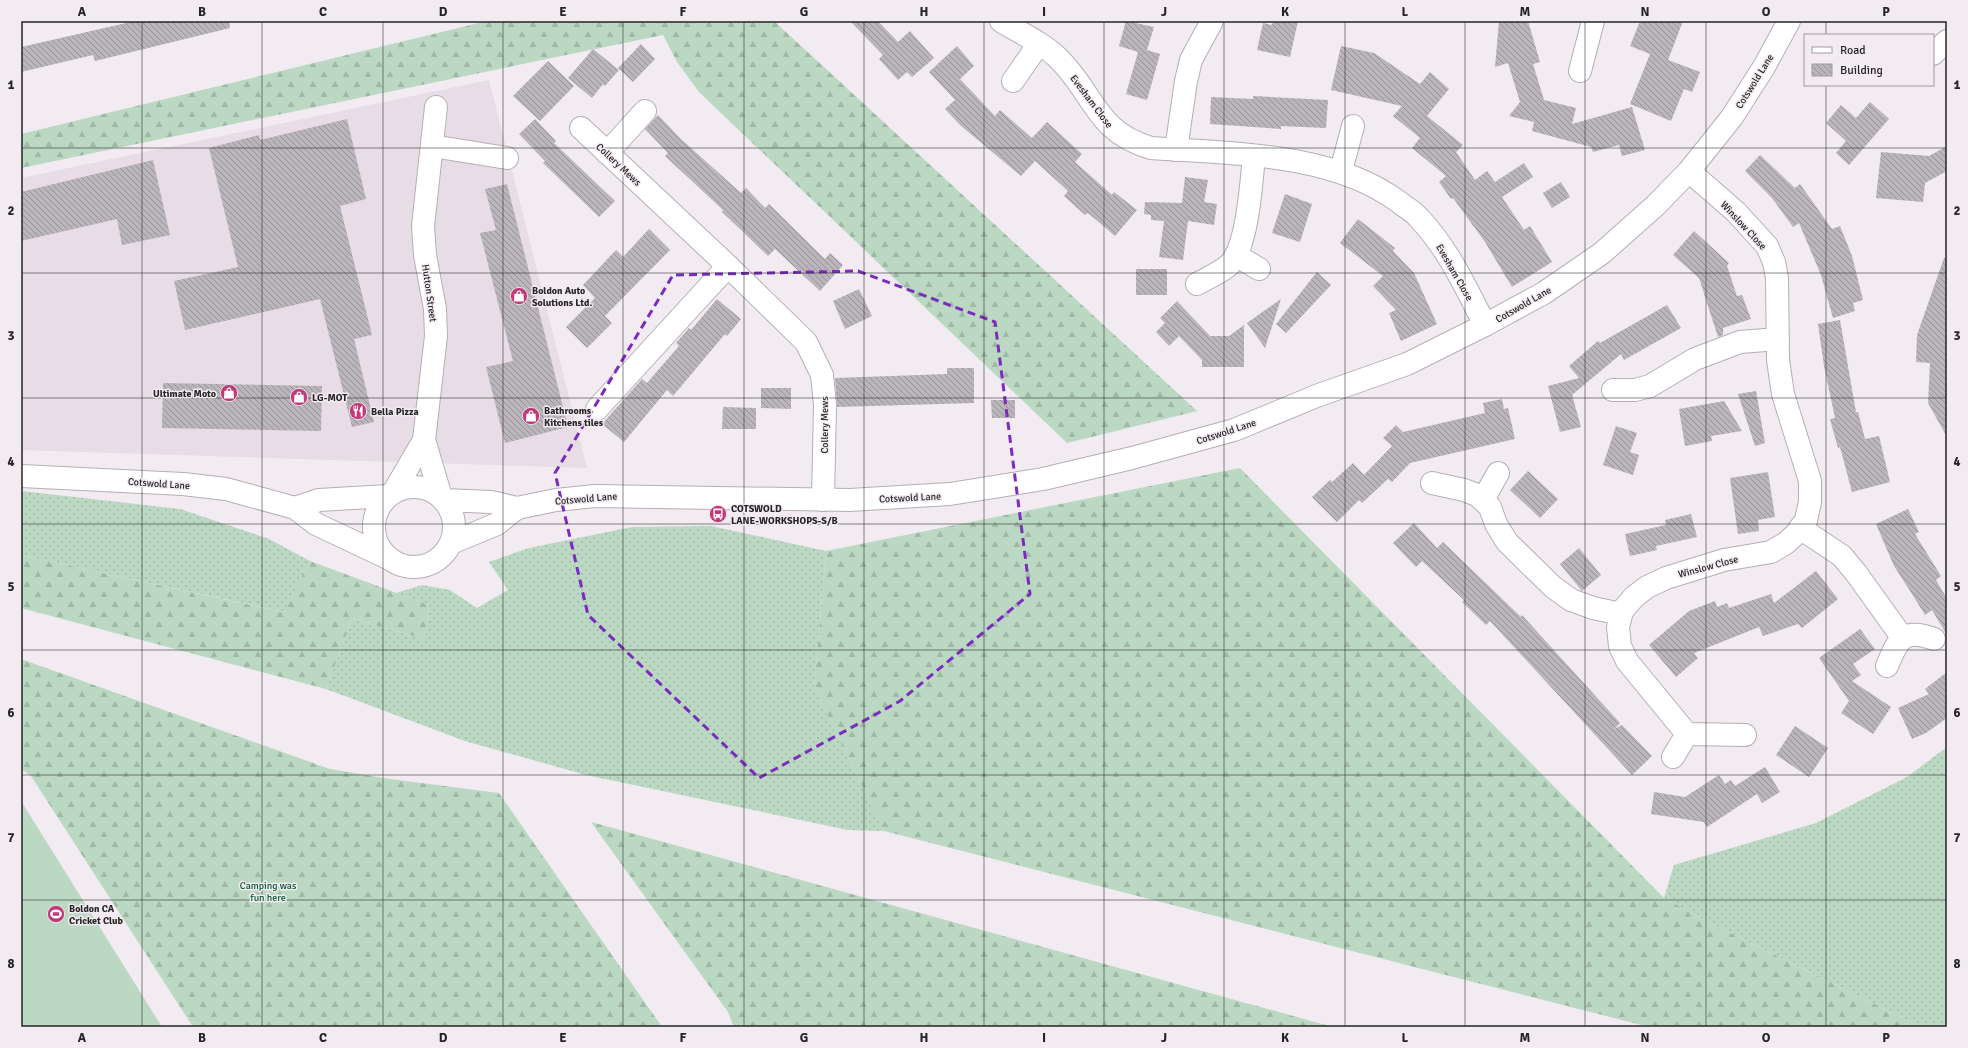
<svg xmlns="http://www.w3.org/2000/svg" width="1968" height="1048" font-family="Signika,sans-serif">
<style>
.built{fill:#e8dce7}
.grass{fill:url(#grass-dots)}
.forest{fill:url(#forest-firs)}
.garden{fill:#bad8c2}
.building{fill:url(#building-back-hatch)}
.lines{fill:none;stroke-linecap:round;stroke-linejoin:round}
.minor-casing{stroke:#b5afb4;stroke-width:24}
.minor{stroke:#fff;stroke-width:22}
.marked{fill:none;stroke:#7b2cbf;stroke-width:3;stroke-dasharray:8 5;stroke-linejoin:round}
.grid{fill:none;stroke:#262426;stroke-width:1;stroke-opacity:0.55}
.labels{text-anchor:middle;stroke-width:3;stroke-linejoin:round;paint-order:stroke}
.street-label{font-size:10px;fill:#262426;stroke:#f2ebf1}
.poi-label{font-size:10px;font-weight:bold;fill:#262426;stroke:#f2ebf1;text-anchor:start}
.park-label{font-size:10px;fill:#03582e;stroke:#f2ebf1}
.neatline{fill:none;stroke:#262426;stroke-width:1.5}
.grid-label{font-size:13px;text-anchor:middle;font-weight:bold;fill:#262426}
</style>
<defs>
<pattern id="grass-dots" width="8" height="8" patternUnits="userSpaceOnUse"><rect width="8" height="8" fill="#bad8c2"/><path d="M2 2h.1M6 6h.1" fill="none" stroke="#a0b9a7" stroke-width="1.8" stroke-linecap="round"/></pattern>
<pattern id="forest-firs" width="22" height="20" patternUnits="userSpaceOnUse"><rect width="22" height="20" fill="#bad8c2"/><path d="M5 1l3.5 6h-7zM16 11l3.5 6h-7z" fill="#a0b9a7"/></pattern>
<pattern id="building-back-hatch" width="6" height="6" patternUnits="userSpaceOnUse"><rect width="6" height="6" fill="#bab5bb"/><path d="M-1 5l2 2M0 0l6 6M5-1l2 2" fill="none" stroke="#979398"/></pattern>
</defs>
<rect width="100%" height="100%" fill="#f2ebf1"/>
<polygon class="built" points="489,80 587,468 21,450 21,178"/>
<g class="grass">
<polygon points="21,491 180,509 269,539 310,561 284,612 21,555"/>
<polygon points="711,526 826,551 814,688 884,831 848,830 586,775 465,741 326,689 352,619 425,639 429,605 396,593 422,585 450,590 477,608 508,590 489,562 529,548 632,527"/>
<polygon points="1947,747 1947,1027 1922,1027 1724,930 1664,898 1674,865 1816,823 1907,777"/>
</g>
<g class="forest">
<polygon points="487,21 774,21 1197,411 1067,443 699,92 677,62 663,35 21,168 21,134"/>
<polygon points="1240,468 1664,898 1724,930 1922,1027 1649,1027 884,831 814,688 826,551"/>
<polygon points="21,555 283,612 310,561 429,605 425,639 352,619 326,689 21,608"/>
<polygon points="21,659 330,769 390,779 499,793 662,1027 193,1027 31,776 21,769"/>
<polygon points="591,822 1333,1027 734,1027 728,1012"/>
</g>
<polygon class="garden" points="21,801 162,1027 21,1027"/>
<g class="building">
<polygon points="135,21 229,21 230,28 95,61 93,55 21,72 21,47"/>
<polygon points="850,21 878,21 898,42 910,31 934,58 912,77 907,72 898,80 879,59 883,55"/>
<polygon points="1126,21 1154,27 1147,50 1160,54 1147,100 1126,94 1138,52 1119,46"/>
<polygon points="1273,21 1298,21 1290,57 1257,50 1263,23 1272,25"/>
<polygon points="1499,21 1528,21 1540,62 1533,64 1544,100 1576,108 1572,124 1632,107 1645,150 1622,156 1619,145 1593,152 1591,147 1532,131 1534,122 1509,116 1520,102 1508,63 1495,67"/>
<polygon points="1640,21 1683,21 1668,60 1700,72 1692,92 1684,89 1671,121 1630,104 1650,54 1630,46"/>
<polygon points="641,44 655,59 633,82 618,68"/>
<polygon points="957,46 974,66 960,79 995,116 1000,110 1032,138 1047,122 1082,154 1075,162 1112,195 1114,192 1137,210 1115,236 1088,213 1085,215 1064,196 1068,191 1035,161 1021,176 960,125 945,109 955,100 929,72"/>
<polygon points="1341,46 1374,53 1420,84 1430,72 1449,89 1427,116 1463,145 1456,152 1475,180 1487,171 1495,182 1524,163 1533,177 1502,197 1524,230 1530,226 1552,262 1512,287 1485,242 1453,198 1451,199 1439,182 1446,176 1412,148 1420,138 1393,116 1402,106 1331,90"/>
<polygon points="593,49 619,70 605,86 603,84 592,98 568,78"/>
<polygon points="548,61 574,86 540,121 513,96"/>
<polygon points="1253,96 1328,100 1326,128 1281,126 1281,129 1210,124 1211,97 1253,99"/>
<polygon points="1870,102 1889,119 1849,165 1836,153 1846,141 1826,123 1841,105 1856,118"/>
<polygon points="658,115 681,139 741,193 746,188 765,208 769,204 825,259 830,253 843,265 820,291 775,249 768,256 741,230 722,212 723,210 665,156 668,153 645,129"/>
<polygon points="347,119 366,199 340,206 372,335 354,339 374,422 352,427 320,299 185,330 174,281 238,267 209,148 259,135 260,140"/>
<polygon points="535,119 556,141 554,143 615,201 599,217 543,163 545,161 519,134"/>
<polygon points="1947,146 1947,171 1925,183 1923,202 1876,198 1881,152 1929,156"/>
<polygon points="1760,155 1795,188 1800,184 1832,229 1840,226 1852,256 1863,300 1853,303 1855,311 1833,318 1821,275 1799,223 1793,227 1772,198 1745,171"/>
<polygon points="153,160 170,235 122,245 117,219 21,241 21,192"/>
<polygon points="1185,177 1208,180 1204,202 1217,204 1214,225 1188,221 1183,260 1159,257 1164,221 1151,220 1151,215 1144,214 1145,202 1182,203"/>
<polygon points="1561,182 1570,197 1552,208 1543,193"/>
<polygon points="507,184 568,427 505,443 486,367 513,361 480,233 496,230 485,189"/>
<polygon points="1285,194 1312,204 1300,242 1272,233"/>
<polygon points="1358,219 1395,248 1393,251 1414,273 1437,324 1401,341 1389,313 1396,310 1373,286 1383,276 1340,243"/>
<polygon points="649,229 670,250 605,316 612,323 587,348 566,327 595,298 583,285 616,250 623,257"/>
<polygon points="1694,231 1729,263 1727,266 1737,296 1742,295 1751,319 1723,328 1723,335 1718,337 1699,278 1673,255"/>
<polygon points="1944,258 1947,258 1947,437 1928,403 1930,363 1916,362 1917,335"/>
<rect x="1136" y="269" width="31" height="26"/>
<polygon points="1317,272 1331,285 1286,333 1276,324"/>
<polygon points="859,289 872,316 845,329 833,301"/>
<polygon points="717,299 741,319 727,336 725,334 673,396 667,390 624,442 602,424 642,379 647,383 679,346 676,343 689,328 691,330"/>
<polygon points="1281,299 1265,348 1247,323"/>
<polygon points="1177,301 1210,336 1229,336 1244,325 1244,367 1202,367 1202,360 1179,336 1169,346 1156,332 1165,323 1160,318"/>
<polygon points="1667,305 1681,328 1624,360 1621,354 1572,395 1581,427 1560,432 1548,386 1579,378 1569,366 1598,341 1600,343"/>
<polygon points="1840,320 1856,412 1858,412 1865,439 1879,436 1890,482 1852,492 1840,447 1838,448 1830,419 1835,418 1824,366 1818,324"/>
<polygon points="947,368 974,368 974,403 837,407 835,378 947,374"/>
<polygon points="163,383 322,386 321,431 162,428"/>
<polygon points="761,388 791,388 791,409 761,408"/>
<polygon points="1756,391 1765,443 1755,446 1738,394"/>
<polygon points="1502,399 1504,409 1508,408 1515,439 1410,463 1392,482 1388,479 1362,503 1359,500 1337,522 1312,497 1330,480 1332,482 1353,463 1364,475 1392,446 1383,438 1396,425 1403,432 1485,413 1483,403"/>
<polygon points="991,400 1015,400 1015,418 992,418"/>
<polygon points="1724,401 1742,431 1711,436 1712,441 1685,446 1679,409"/>
<polygon points="723,407 756,408 756,429 722,429"/>
<polygon points="1616,426 1637,433 1630,452 1639,455 1633,475 1603,465"/>
<polygon points="1528,471 1558,499 1540,518 1510,490"/>
<polygon points="1768,472 1775,517 1758,520 1759,531 1738,534 1730,478"/>
<polygon points="1908,509 1919,532 1915,534 1941,576 1936,580 1947,599 1947,635 1932,610 1925,615 1912,594 1894,566 1876,524"/>
<polygon points="1691,514 1697,537 1656,546 1657,550 1630,556 1625,534 1666,525 1665,520"/>
<polygon points="1414,523 1437,548 1443,542 1521,617 1522,615 1620,723 1614,729 1622,725 1652,756 1632,775 1490,621 1486,625 1462,602 1464,600 1422,561 1416,567 1393,543"/>
<polygon points="1579,548 1601,575 1582,591 1560,564"/>
<polygon points="1816,571 1838,599 1802,628 1798,624 1763,636 1759,627 1694,653 1698,658 1676,677 1649,645 1689,611 1715,601 1717,607 1727,603 1729,608 1771,594 1774,603"/>
<polygon points="1860,629 1875,649 1853,664 1861,675 1852,681 1891,707 1873,734 1841,713 1849,701 1819,658"/>
<polygon points="1947,672 1947,718 1926,733 1912,739 1898,708 1929,694 1925,689"/>
<polygon points="1795,726 1828,748 1809,777 1776,755"/>
<polygon points="1765,767 1780,792 1762,803 1757,794 1707,827 1704,822 1651,814 1654,792 1685,797 1719,775 1725,784 1731,780 1735,786"/>
</g>
<g class="lines">
<defs>
<g id="minor">
<path d="M 1001,21 C 1019,32 1044,44 1058,58 C 1095,94 1095,132 1151,148 C 1232,154 1332,152 1399,202 C 1405,207 1413,211 1418,217 C 1448,248 1466,288 1485,325"/>
<polyline points="1933,54 1947,41"/>
<polyline points="1580,71 1593,21"/>
<polyline points="1013,81 1038,45"/>
<polyline points="436,107 423,226 425,255 435,309 436,336 424,440 441,497"/>
<polyline points="581,128 728,266 806,342 822,375 825,405 823,500"/>
<polyline points="432,146 507,158"/>
<polyline points="1176,150 1186,81 1191,60 1212,21"/>
<polyline points="607,153 645,111"/>
<polyline points="1341,171 1353,126"/>
<polyline points="1689,171 1736,212 1767,246 1774,262 1777,278 1778,360 1783,394 1810,481 1810,502 1806,520 1798,532 1786,543 1771,552 1724,560 1666,578 1647,587 1634,597 1622,611 1618,627 1620,646 1627,661 1687,734 1745,735"/>
<polyline points="1236,255 1259,269"/>
<path d="M 1197,284 C 1207,278 1220,273 1229,265 C 1248,247 1251,183 1254,157"/>
<polyline points="1613,390 1635,390 1650,386 1695,359 1740,342 1778,339"/>
<polyline points="597,409 728,266"/>
<polyline points="21,476 183,484 226,489 295,508 316,524 390,559"/>
<polyline points="1432,483 1464,490 1477,495 1490,507 1496,524 1507,542 1553,587 1571,600 1593,608 1621,614"/>
<circle cx="414" cy="527" r="40"/>
<polyline points="393,493 424,440"/>
<polyline points="444,500 491,502 517,508 556,500 595,496 850,500 950,494 1043,479 1132,458 1234,430 1319,395 1407,364 1485,325 1544,293 1602,253 1656,205 1689,171 1732,117 1764,67 1789,21"/>
<polyline points="1483,500 1498,473"/>
<polyline points="295,508 319,500 388,496"/>
<polyline points="1800,528 1842,556 1856,573 1902,637"/>
<polyline points="451,543 497,524 517,508"/>
<path d="M 1887,666 C 1898,639 1903,628 1934,639"/>
<polyline points="1673,757 1687,734"/>
</g>
</defs>
<use href="#minor" class="minor-casing"/>
<use href="#minor" class="minor"/>
</g>
<path class="marked" d="M 858,271 L 995,322 L 1030,594 L 900,701 L 759,778 L 588,615 L 555,473 L 673,275 Z"/>
<path class="grid" d="M 142,21 L 142,1027M 262,21 L 262,1027M 383,21 L 383,1027M 503,21 L 503,1027M 623,21 L 623,1027M 744,21 L 744,1027M 864,21 L 864,1027M 984,21 L 984,1027M 1104,21 L 1104,1027M 1224,21 L 1224,1027M 1345,21 L 1345,1027M 1465,21 L 1465,1027M 1585,21 L 1585,1027M 1706,21 L 1706,1027M 1826,21 L 1826,35M 1826,85 L 1826,1027M 21,148 L 1947,148M 21,273 L 1947,273M 21,398 L 1947,398M 21,524 L 1947,524M 21,650 L 1947,650M 21,775 L 1947,775M 21,900 L 1947,900"/>
<defs>
<symbol id="shop-disc" viewBox="-11 -11 22 22"><circle r="9.5" fill="#c03979" stroke="#f2ebf1"/><path d="M-5-2.5h2.3a2.7 3.5 0 0 1 5.4 0H5L5.5 6h-11ZM-1.5-2.5h3a1.5 2.3 0 0 0-3 0Z" fill="#fff"/></symbol>
<symbol id="restaurant-disc" viewBox="-11 -11 22 22"><circle r="9.5" fill="#c03979" stroke="#f2ebf1"/><path d="M-5-6h1v4h1v-4h1v4h1v-4h1v5L-1.5 .5V6h-2V.5L-5-1ZM5-6V6H3V1.5H1.5Q1.5-4 5-6Z" fill="#fff"/></symbol>
<symbol id="bus-disc" viewBox="-11 -11 22 22"><circle r="9.5" fill="#c03979" stroke="#f2ebf1"/><path d="M-5-6H5V4H4V6H2V4H-2V6H-4V4H-5ZM-3.5-4V0h7V-4ZM-3.5 1.2v1.5H-2V1.2ZM2 1.2v1.5H3.5V1.2Z" fill="#fff"/></symbol>
<symbol id="stadium-disc" viewBox="-11 -11 22 22"><circle r="9.5" fill="#c03979" stroke="#f2ebf1"/><path d="M0-5a6.5 5 0 1 0 0 10a6.5 5 0 1 0 0-10ZM-3.5-1.8h7v3.6h-7Z" fill="#fff"/></symbol>
</defs>
<g fill-rule="evenodd">
<use href="#shop-disc" x="509" y="286" width="20" height="20"/>
<use href="#shop-disc" x="219" y="383" width="20" height="20"/>
<use href="#shop-disc" x="289" y="387" width="20" height="20"/>
<use href="#restaurant-disc" x="348" y="401" width="20" height="20"/>
<use href="#shop-disc" x="521" y="406" width="20" height="20"/>
<use href="#bus-disc" x="708" y="504" width="20" height="20"/>
<use href="#stadium-disc" x="46" y="904" width="20" height="20"/>
</g>
<g class="labels">
<g class="street-label">
<text transform="translate(1754 81) rotate(-58)" y="4">Cotswold Lane</text>
<text transform="translate(1092 101) rotate(53)" y="4">Evesham Close</text>
<text transform="translate(619 164) rotate(43)" y="4">Collery Mews</text>
<text transform="translate(1744 225) rotate(47)" y="4">Winslow Close</text>
<text transform="translate(1455 272) rotate(60)" y="4">Evesham Close</text>
<text transform="translate(430 293) rotate(82)" y="4">Hutton Street</text>
<text transform="translate(1523 304) rotate(-30)" y="4">Cotswold Lane</text>
<text transform="translate(824 425) rotate(-90)" y="4">Collery Mews</text>
<text transform="translate(1226 431) rotate(-18)" y="4">Cotswold Lane</text>
<text transform="translate(159 483) rotate(4)" y="4">Cotswold Lane</text>
<text transform="translate(910 497) rotate(-3)" y="4">Cotswold Lane</text>
<text transform="translate(586 498) rotate(-5)" y="4">Cotswold Lane</text>
<text transform="translate(1708 566) rotate(-15)" y="4">Winslow Close</text>
</g>
<g class="poi-label">
<text x="532" y="294">Boldon Auto<tspan x="532" dy="12">Solutions Ltd.</tspan></text>
<text x="216" y="397" text-anchor="end">Ultimate Moto</text>
<text x="312" y="401">LG-MOT</text>
<text x="544" y="414">Bathrooms<tspan x="544" dy="12">Kitchens tiles</tspan></text>
<text x="371" y="415">Bella Pizza</text>
<text x="731" y="512">COTSWOLD<tspan x="731" dy="12">LANE-WORKSHOPS-S/B</tspan></text>
<text x="69" y="912">Boldon CA<tspan x="69" dy="12">Cricket Club</tspan></text>
</g>
<g class="park-label">
<text x="268" y="889">Camping was<tspan x="268" dy="12">fun here</tspan></text>
</g>
</g>
<rect width="1968" height="1048" fill="none" stroke="#f2ebf1" stroke-width="44"/>
<rect x="1804" y="34" width="130" height="52" fill="#f2ebf1" stroke="#a09ba0"/>
<rect x="1812" y="47" width="20" height="6" fill="#ffffff" stroke="#a09ba0"/>
<text x="1840" y="54" font-size="12" fill="#262426">Road</text>
<rect x="1812" y="64" width="20" height="12" fill="url(#building-back-hatch)" stroke="#a09ba0"/>
<text x="1840" y="74" font-size="12" fill="#262426">Building</text>
<rect x="22" y="22" width="1924" height="1004" class="neatline"/>
<g class="grid-label">
<text x="82" y="16">A</text>
<text x="202" y="16">B</text>
<text x="323" y="16">C</text>
<text x="443" y="16">D</text>
<text x="563" y="16">E</text>
<text x="683" y="16">F</text>
<text x="804" y="16">G</text>
<text x="924" y="16">H</text>
<text x="1044" y="16">I</text>
<text x="1164" y="16">J</text>
<text x="1285" y="16">K</text>
<text x="1405" y="16">L</text>
<text x="1525" y="16">M</text>
<text x="1645" y="16">N</text>
<text x="1766" y="16">O</text>
<text x="1886" y="16">P</text>
<text x="11" y="89">1</text>
<text x="1957" y="89">1</text>
<text x="11" y="215">2</text>
<text x="1957" y="215">2</text>
<text x="11" y="340">3</text>
<text x="1957" y="340">3</text>
<text x="11" y="466">4</text>
<text x="1957" y="466">4</text>
<text x="11" y="591">5</text>
<text x="1957" y="591">5</text>
<text x="11" y="717">6</text>
<text x="1957" y="717">6</text>
<text x="11" y="842">7</text>
<text x="1957" y="842">7</text>
<text x="11" y="968">8</text>
<text x="1957" y="968">8</text>
<text x="82" y="1042">A</text>
<text x="202" y="1042">B</text>
<text x="323" y="1042">C</text>
<text x="443" y="1042">D</text>
<text x="563" y="1042">E</text>
<text x="683" y="1042">F</text>
<text x="804" y="1042">G</text>
<text x="924" y="1042">H</text>
<text x="1044" y="1042">I</text>
<text x="1164" y="1042">J</text>
<text x="1285" y="1042">K</text>
<text x="1405" y="1042">L</text>
<text x="1525" y="1042">M</text>
<text x="1645" y="1042">N</text>
<text x="1766" y="1042">O</text>
<text x="1886" y="1042">P</text>
</g>
</svg>
